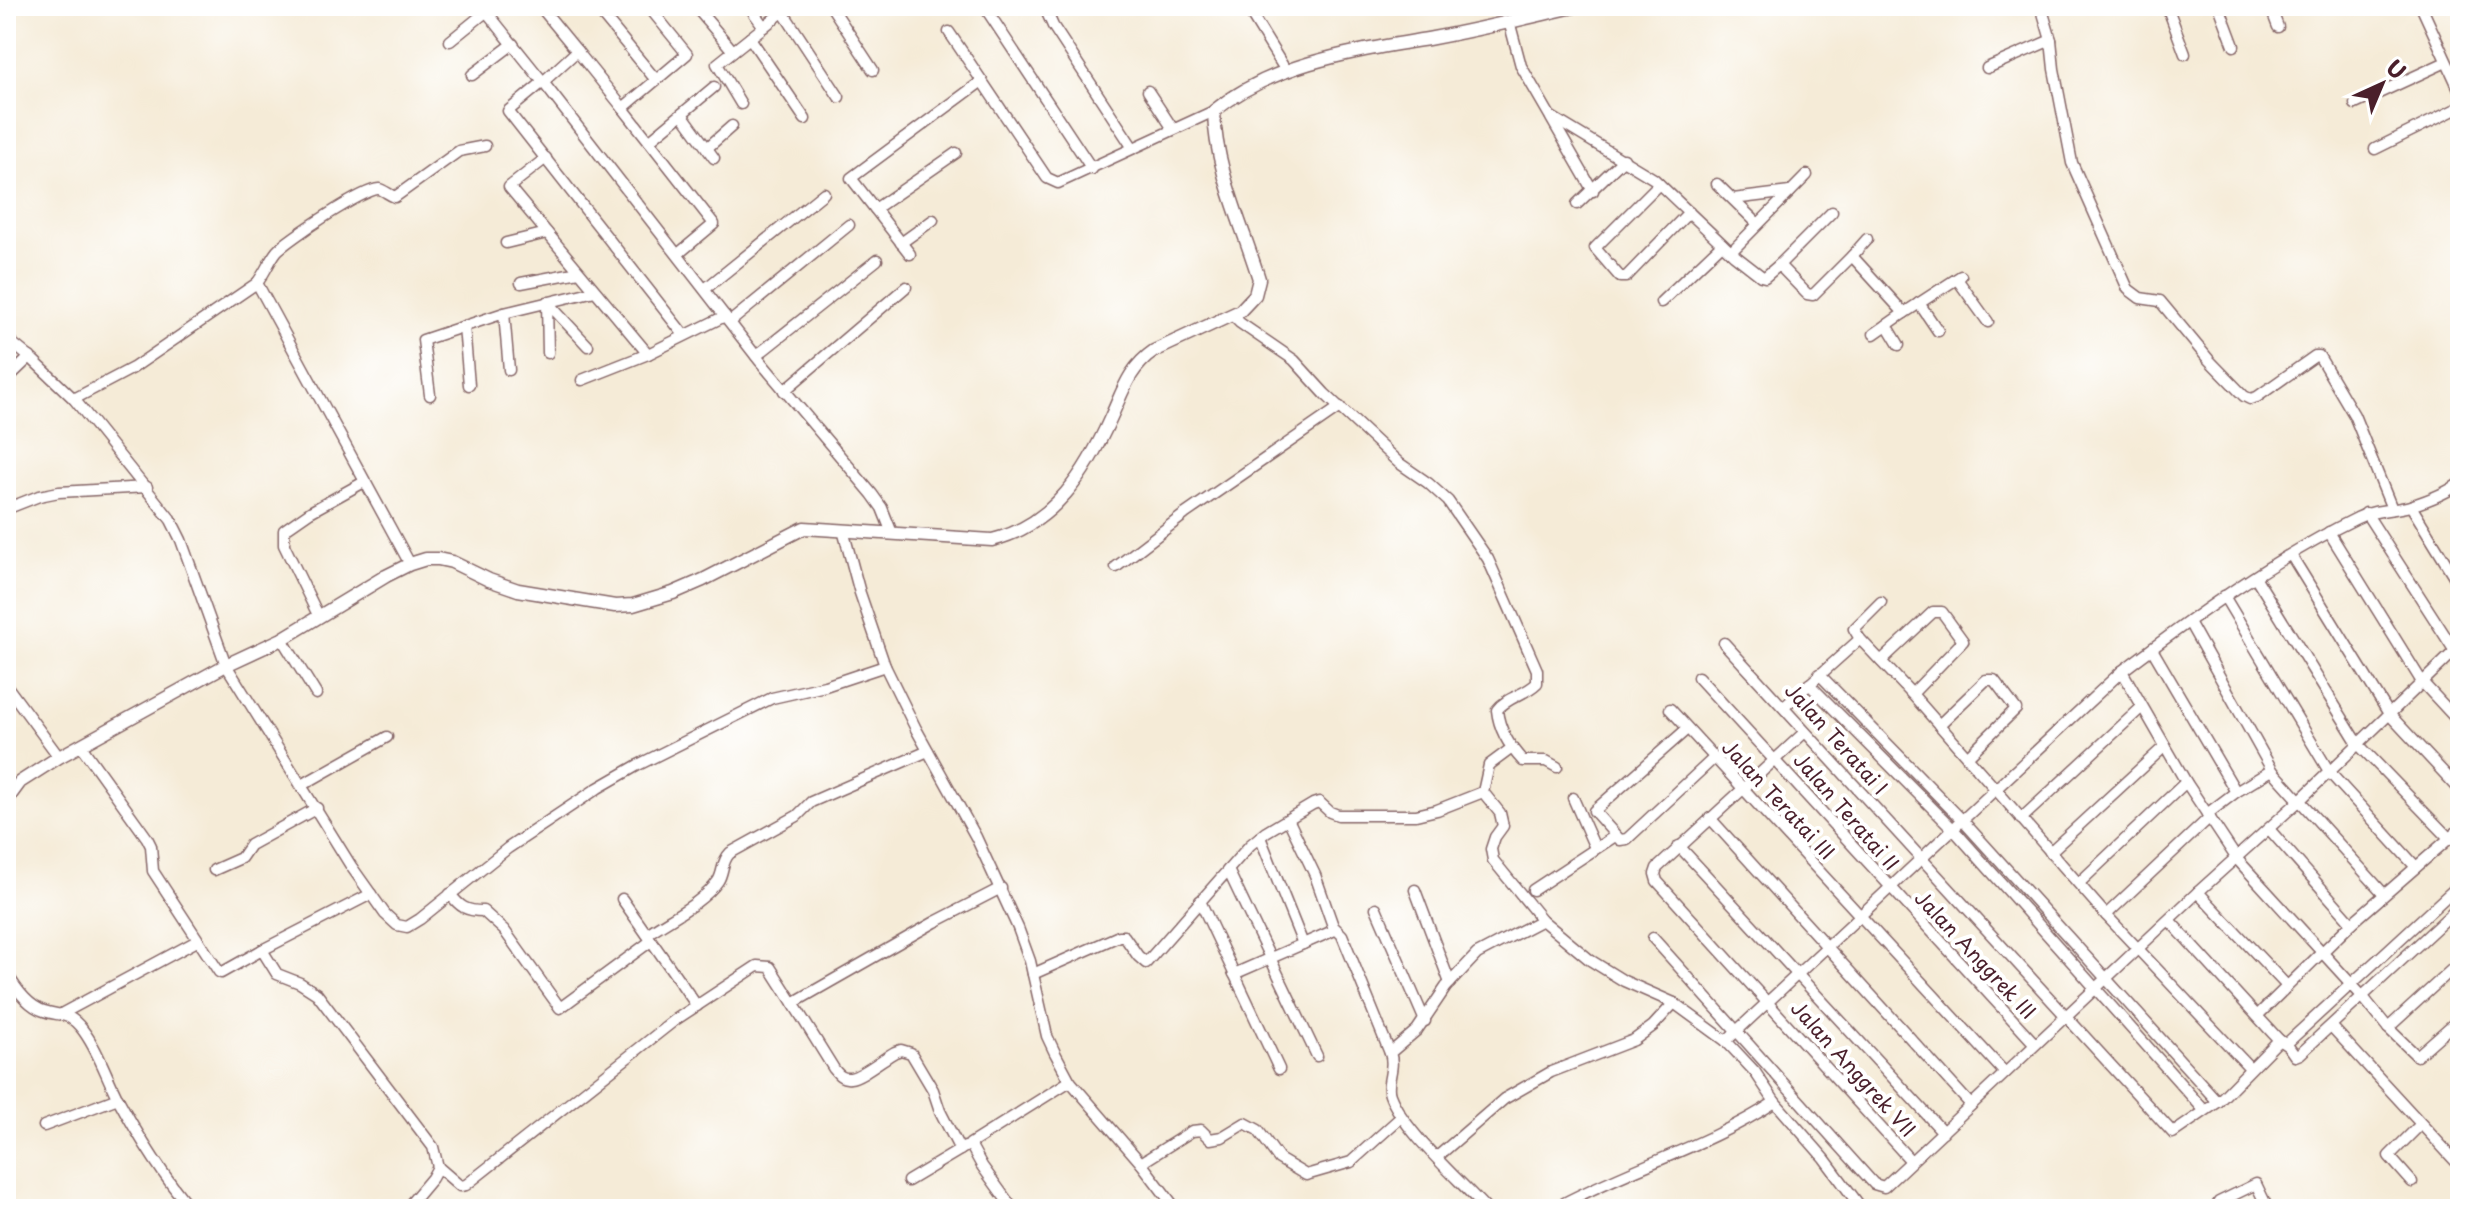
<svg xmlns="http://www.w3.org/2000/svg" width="2466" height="1215" font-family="'Playpen Sans',sans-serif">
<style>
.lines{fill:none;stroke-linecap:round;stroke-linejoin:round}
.minor-casing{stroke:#866667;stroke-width:13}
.tertiary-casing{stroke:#866667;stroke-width:15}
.minor{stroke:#fff;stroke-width:10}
.tertiary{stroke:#fff;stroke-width:12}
.labels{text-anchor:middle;stroke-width:8;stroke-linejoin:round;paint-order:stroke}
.street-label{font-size:20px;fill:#4a1f2b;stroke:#fff}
</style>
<rect width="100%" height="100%" fill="#fff"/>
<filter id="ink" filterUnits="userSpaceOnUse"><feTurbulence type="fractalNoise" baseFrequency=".0125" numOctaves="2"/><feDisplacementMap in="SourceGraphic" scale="16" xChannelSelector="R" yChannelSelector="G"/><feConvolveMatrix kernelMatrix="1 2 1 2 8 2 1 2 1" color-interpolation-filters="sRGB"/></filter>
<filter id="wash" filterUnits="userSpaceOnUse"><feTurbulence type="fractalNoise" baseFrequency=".006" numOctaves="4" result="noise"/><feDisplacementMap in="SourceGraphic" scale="32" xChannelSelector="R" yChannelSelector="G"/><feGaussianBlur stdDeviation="1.8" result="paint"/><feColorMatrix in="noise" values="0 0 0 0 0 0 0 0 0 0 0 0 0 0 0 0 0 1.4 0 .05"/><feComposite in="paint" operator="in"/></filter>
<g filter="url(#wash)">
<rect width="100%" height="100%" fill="#f5ebd7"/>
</g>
<g filter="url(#ink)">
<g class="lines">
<defs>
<g id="minor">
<polyline points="482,6 543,82 508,111 684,335"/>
<polyline points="540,6 577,51 543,82 759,360 872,494 882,508 892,533"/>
<polyline points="595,6 656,80"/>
<polyline points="648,6 687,54 623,108 714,224 678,254"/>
<polyline points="695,6 733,51"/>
<polyline points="749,6 764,27"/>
<polyline points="831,6 873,70"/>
<polyline points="984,6 1092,169"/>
<polyline points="1044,6 1053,26 1133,148"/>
<polyline points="1246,6 1286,71"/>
<polyline points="1455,6 1462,10 1477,6"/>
<polyline points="2041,6 2051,40 2054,69 2072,163 2128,289 2140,298 2160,301 2209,360 2244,396 2250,399 2257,397 2315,356 2319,356 2354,415 2392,509"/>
<polyline points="2167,6 2185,54"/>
<polyline points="2219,6 2234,46"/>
<polyline points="2270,6 2278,27"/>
<polyline points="2421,6 2460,91"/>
<polyline points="783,12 839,97"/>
<polyline points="990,14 1002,6"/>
<polyline points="1509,21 1521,66 1550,116 1654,179 1734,255 1761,276 1765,277 1779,265 1807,294 1813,295 1852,256 1904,313 1961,276"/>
<polyline points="949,32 1047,178 1058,183 1214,111"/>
<polyline points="750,38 805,119"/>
<polyline points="450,41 487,11"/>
<polyline points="577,51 623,108"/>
<polyline points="1987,68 2051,40"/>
<polyline points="472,75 513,44"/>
<polyline points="1148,91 1173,129"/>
<polyline points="741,104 717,64 790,6"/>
<polyline points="2355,104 2446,62"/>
<polyline points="682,114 714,158"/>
<polyline points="1551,118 1593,191"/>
<polyline points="649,141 714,87"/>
<polyline points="707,148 732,126"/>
<polyline points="2375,149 2460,107"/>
<polyline points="546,158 509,187 648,354"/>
<polyline points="1659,184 1595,248 1620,277 1626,277 1689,212"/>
<polyline points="1717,184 1758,224"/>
<polyline points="1733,199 1790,192"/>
<polyline points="1577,204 1624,159"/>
<polyline points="875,209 956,153"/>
<polyline points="506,243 547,233"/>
<polyline points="901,243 933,220"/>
<polyline points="1731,252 1807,175"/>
<polyline points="910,254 851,178 982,81"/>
<polyline points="1852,256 1867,239"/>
<polyline points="1779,265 1832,212"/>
<polyline points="1957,279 1988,322"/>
<polyline points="257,283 410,564"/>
<polyline points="521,283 579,272"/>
<polyline points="705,289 824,193"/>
<polyline points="1661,302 1722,244"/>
<polyline points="1919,303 1938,331"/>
<polyline points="504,313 509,370"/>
<path d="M 1232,315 L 1240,323 L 1294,360 L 1325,394 L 1399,463 L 1428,483 L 1448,501 L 1488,559 L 1537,670 L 1537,683 C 1525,695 1507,697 1497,710 C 1499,730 1509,746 1523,761 L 1546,761 L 1557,767"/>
<polyline points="730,322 849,225"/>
<polyline points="1887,325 1899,345"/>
<polyline points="464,326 469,385"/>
<polyline points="1874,334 1904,313"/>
<polyline points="6,338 33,360 74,399 171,520 181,540 226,665 351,866 385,914 397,925 407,927 420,919 508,848 598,788 638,765 772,698 825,686 885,666"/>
<polyline points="548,353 547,302 588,346"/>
<polyline points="756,356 877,260"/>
<polyline points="6,380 30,357"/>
<polyline points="582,380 648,354 725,316"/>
<polyline points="784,391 906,287"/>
<polyline points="430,395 423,340 504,313 595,291"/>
<path d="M 74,399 L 133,368 L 257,283 C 265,273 269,261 277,251 C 287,240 366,187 379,189 C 384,190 389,195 395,197 L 459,151 L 485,146"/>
<polyline points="2411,506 2460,586"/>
<polyline points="6,509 39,496 59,492 147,487"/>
<polyline points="2366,513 2460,659"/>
<polyline points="843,530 860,593 885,666 916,729 976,837 1018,928 1030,961 1047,1036 1055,1053 1070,1081 1141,1163 1176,1209"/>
<polyline points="2329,532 2422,682 2460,723"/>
<polyline points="2291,555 2389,714 2460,790"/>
<polyline points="1116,567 1185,514 1340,407"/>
<polyline points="2256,578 2359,745 2450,839"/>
<polyline points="2224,596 2330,773 2416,867"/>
<polyline points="1881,602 1854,629 1860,639 1912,694 2106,915 2250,1068"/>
<polyline points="318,615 284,545 284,530 310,512 364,482"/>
<polyline points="2189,622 2272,770 2384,894"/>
<polyline points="282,639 316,694"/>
<polyline points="1724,643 2173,1133 2218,1102 2279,1040 2288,1046 2295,1056 2300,1054 2460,906"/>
<polyline points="2152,649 2236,792"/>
<polyline points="1881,661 1933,612 1942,612 1963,641 1912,694"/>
<polyline points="2122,671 2186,782 2237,859 2363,997 2388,1028 2417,1056 2460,1018"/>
<polyline points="1819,674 1963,821 2218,1102"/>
<polyline points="1698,677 2035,1044"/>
<polyline points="1809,684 1954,830 2204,1110"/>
<polyline points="6,685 59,757"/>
<polyline points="1784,707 1860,639"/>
<polyline points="1670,709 2005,1073"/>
<polyline points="1939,725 1986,680 1994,680 2016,709 1967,757"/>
<polyline points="1687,729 1594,811 1620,840 1627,839 1714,758"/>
<polyline points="1805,732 1657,868 1655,874 1657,881 1911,1161"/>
<polyline points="81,746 147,838 151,846 153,871 219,972 221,973 262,950 277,974 300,983 317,994 433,1147 438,1167 432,1178 406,1209"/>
<polyline points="1512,748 1489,765 1483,792 1500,813 1503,826 1495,837 1491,849 1493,860 1542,920 1590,960 1624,981 1674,1003 1726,1041 1755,1072 1775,1102 1824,1158 1862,1209"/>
<polyline points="302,785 387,737"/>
<polyline points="1573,798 1595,848"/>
<polyline points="2207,814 2236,792 2272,770"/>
<polyline points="1710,818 1971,1105"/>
<polyline points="2021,819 2142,707"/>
<polyline points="1289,821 1315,875 1333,926 1342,935 1390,1053"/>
<polyline points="2269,829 2352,923"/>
<polyline points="1260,837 1303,944"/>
<polyline points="1679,846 1943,1132"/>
<polyline points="2050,852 2165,746"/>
<polyline points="214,870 241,858 250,845 317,808"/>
<polyline points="1228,870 1317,1056"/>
<polyline points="2079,883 2186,782"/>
<polyline points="1415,890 1450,983"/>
<polyline points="1533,890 1615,836"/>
<polyline points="2198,892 2286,985"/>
<path d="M 450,894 C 460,907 466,911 483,911 L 504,930 L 560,1008 L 651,941"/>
<polyline points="622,899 697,1006"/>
<polyline points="1200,901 1279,1069"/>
<polyline points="1376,908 1425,1021"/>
<polyline points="2106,915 2210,817"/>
<polyline points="2169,920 2279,1040"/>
<path d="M 647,934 C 667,920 704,902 718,881 C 724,872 721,862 730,853 L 797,816 L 811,802 L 928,751"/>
<polyline points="1653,938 1874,1184 1884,1187 2198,892 2299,801 2460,646"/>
<polyline points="262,950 371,894"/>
<path d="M 6,972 C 14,986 27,1006 44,1011 C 61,1017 68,1011 82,1029 C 97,1048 105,1073 116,1095 C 137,1134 162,1175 191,1209"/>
<polyline points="1033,974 1119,936 1124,936 1138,956 1146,963 1250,845 1266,832 1313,804 1319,802 1330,812 1338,815 1416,815 1437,810 1483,792"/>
<polyline points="1234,974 1335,930"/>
<path d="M 793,1003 L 834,1069 C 838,1074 842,1079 850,1078 C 861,1077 884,1058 895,1052 L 901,1050 L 911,1053 L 933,1090 L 940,1111 L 960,1150"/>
<polyline points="63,1013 197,941"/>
<polyline points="2258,1015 2352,923 2460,829"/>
<polyline points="2332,1027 2460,1166"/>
<polyline points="2388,1028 2460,962"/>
<path d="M 1726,1041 L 2122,671 C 2196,615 2273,559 2357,518 C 2374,509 2392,511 2410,506 C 2426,501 2447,493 2460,483"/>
<polyline points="2286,1044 2460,884"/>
<polyline points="44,1126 118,1098"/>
<polyline points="1437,1157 1504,1099 1551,1072 1634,1040 1653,1026 1674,1003"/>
<polyline points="1141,1163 1192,1131 1201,1130 1210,1139 1222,1137 1245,1123 1258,1130 1279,1159 1306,1175 1351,1162 1401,1117"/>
<polyline points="438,1167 460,1186 466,1185 675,1020 757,966 770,967 793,1003 935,922 1001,888"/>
<polyline points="908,1181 965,1147"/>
<polyline points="2412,1182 2389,1156 2420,1125"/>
<polyline points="1013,1209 982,1166 970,1144 1070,1081"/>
<path d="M 1486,1209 C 1459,1179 1404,1132 1390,1095 C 1385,1082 1396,1068 1390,1053 L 1417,1030 L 1446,987 L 1477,954 L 1542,920"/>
<path d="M 1553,1209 C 1625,1169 1707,1147 1775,1102"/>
<polyline points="1894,1209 1907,1205 1920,1209"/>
<polyline points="2215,1209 2219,1202 2256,1184 2268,1209"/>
</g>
<path id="tertiary" d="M 6,801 L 20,782 L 59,757 L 226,665 L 282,639 L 386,576 L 410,564 L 426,559 L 438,559 L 452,562 L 489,580 L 518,590 L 615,606 L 633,605 L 673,593 L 703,580 L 804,528 L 992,540 C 1054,525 1087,471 1111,417 C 1123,391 1129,368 1154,351 L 1240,311 L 1255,295 L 1259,279 C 1242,224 1215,168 1214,111 C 1276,61 1358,51 1433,38 C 1482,29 1530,17 1578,6"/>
</defs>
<use href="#minor" class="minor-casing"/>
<use href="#tertiary" class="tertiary-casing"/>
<use href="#minor" class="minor"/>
<use href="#tertiary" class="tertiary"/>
</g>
</g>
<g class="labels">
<g class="street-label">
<text transform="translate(1836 739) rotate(48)" y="7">Jalan Teratai I</text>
<text transform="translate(1778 800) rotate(47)" y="7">Jalan Teratai III</text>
<text transform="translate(1846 812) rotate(49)" y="7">Jalan Teratai II</text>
<text transform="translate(1975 955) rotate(47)" y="7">Jalan Anggrek III</text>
<text transform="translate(1853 1069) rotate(48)" y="7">Jalan Anggrek VII</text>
</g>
</g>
<rect width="2466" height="1215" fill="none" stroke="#fff" stroke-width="32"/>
<g transform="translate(2382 84) rotate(44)" stroke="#ffffff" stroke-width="6" paint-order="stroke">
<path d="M0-6L14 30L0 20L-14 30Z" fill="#4a1f2b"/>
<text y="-12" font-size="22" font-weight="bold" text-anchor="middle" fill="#4a1f2b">U</text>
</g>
</svg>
